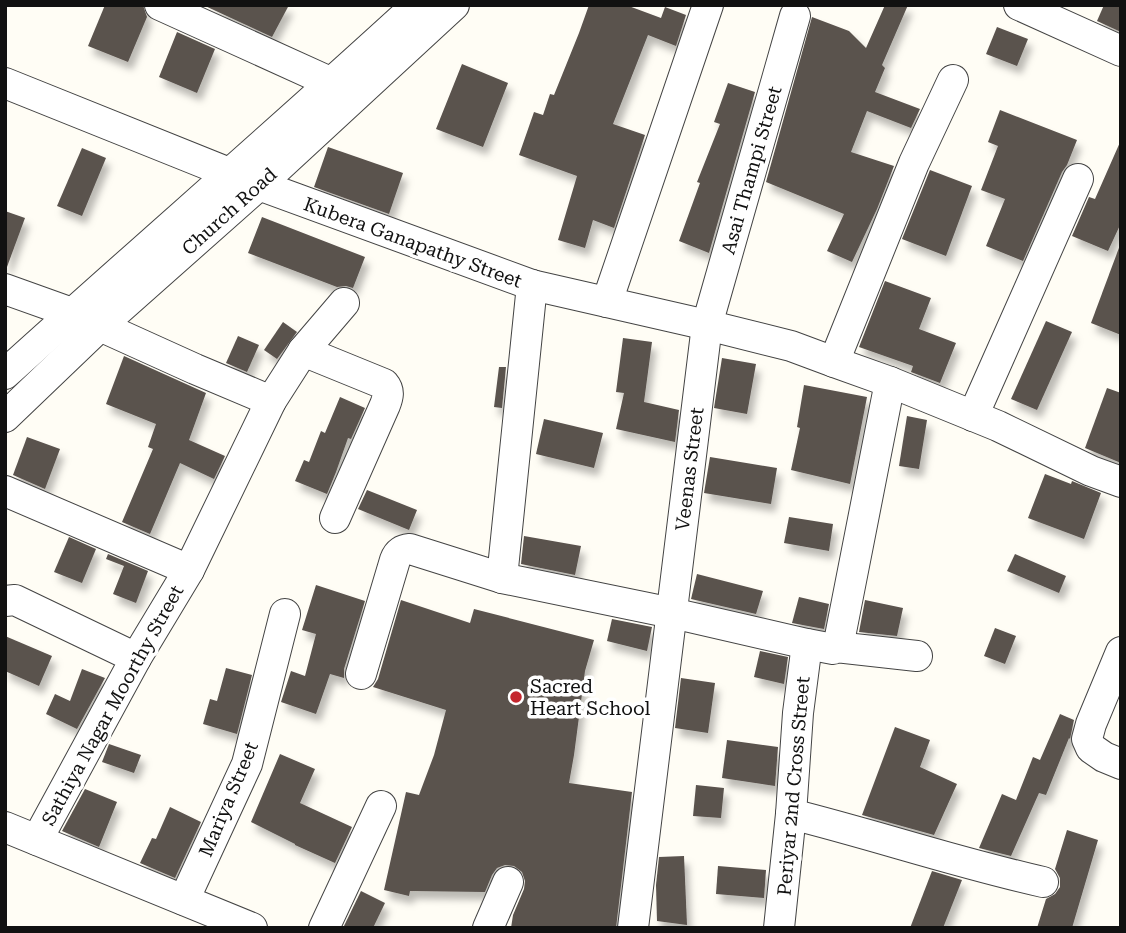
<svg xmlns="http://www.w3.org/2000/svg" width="1126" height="933" font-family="'Roboto Serif',serif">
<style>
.building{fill:#5a524d;filter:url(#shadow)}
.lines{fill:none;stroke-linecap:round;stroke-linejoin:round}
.minor-casing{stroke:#444;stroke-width:32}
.minor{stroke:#fff;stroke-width:30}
.poi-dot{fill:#c4262e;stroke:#fff;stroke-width:2.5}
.labels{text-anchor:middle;stroke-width:7;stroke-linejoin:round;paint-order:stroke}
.street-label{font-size:19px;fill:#111;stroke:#fff}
.poi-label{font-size:19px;fill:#111;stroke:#fff;text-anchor:start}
</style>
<defs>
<filter id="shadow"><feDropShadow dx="4.5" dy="8" stdDeviation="3.5" flood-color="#0004"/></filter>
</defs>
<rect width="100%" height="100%" fill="#fffdf5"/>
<g class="building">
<polygon points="105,5 143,5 147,17 128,62 88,46"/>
<polygon points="203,5 289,5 272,37"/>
<polygon points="589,5 626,5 661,18 665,7 686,15 676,46 648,35 613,124 645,135 614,228 593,220 585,248 558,240 577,176 519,155 534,112 543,115 550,94 554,95 579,33"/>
<polygon points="885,5 908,5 882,65 885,68 875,92 920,109 911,128 867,111 851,152 894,166 877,209 852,262 827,251 844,214 766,182 812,17 849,31 866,48"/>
<polygon points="1104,5 1121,5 1121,32 1097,21"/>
<polygon points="997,27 1028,39 1017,66 986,54"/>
<polygon points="177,32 215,49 197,93 159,77"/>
<polygon points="462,64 508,83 483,147 436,129"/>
<polygon points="728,83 755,92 709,253 679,241 700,183 697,182 720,124 714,122"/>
<polygon points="1000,110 1077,140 1067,165 1062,172 1023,261 986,246 1005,199 981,190 998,146 988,142"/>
<polygon points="1121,140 1121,223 1108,251 1072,236 1089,197 1095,199"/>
<polygon points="328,147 403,173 389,214 314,187"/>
<polygon points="82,148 106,158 82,216 57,206"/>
<polygon points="930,170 972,186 946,256 902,239"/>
<polygon points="5,211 25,218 7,267 5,266"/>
<polygon points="262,217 365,257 353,288 346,286 337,287 248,253"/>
<polygon points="1120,245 1121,246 1121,335 1091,323"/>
<polygon points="885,281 931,298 919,329 956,343 940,383 911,372 913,366 859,347"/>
<polygon points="1046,321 1072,332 1037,410 1011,399"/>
<polygon points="283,322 297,332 277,359 264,350"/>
<polygon points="238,336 259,345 247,372 226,363"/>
<polygon points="623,338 652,342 644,402 679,410 675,442 616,429 624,393 616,392"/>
<polygon points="124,356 206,393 189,440 225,456 214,479 180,463 150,534 122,522 153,449 148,447 156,424 106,404"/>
<polygon points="722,358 756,364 747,414 714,408"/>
<polygon points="499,367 506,367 502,408 494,407"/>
<polygon points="804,385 867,397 850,484 791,470 800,428 797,427"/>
<polygon points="1107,388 1121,393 1121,463 1085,448"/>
<polygon points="340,397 365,408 351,439 348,438 336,472 327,494 295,481 304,460 309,462 321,431 325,433"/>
<polygon points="907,416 927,420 919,469 899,466"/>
<polygon points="544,419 603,433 594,468 536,454"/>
<polygon points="27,437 60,449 45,489 13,475"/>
<polygon points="710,457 777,468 771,504 704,493"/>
<polygon points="1045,474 1071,484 1072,481 1101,493 1084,539 1028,518"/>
<polygon points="367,490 417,510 409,530 358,509"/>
<polygon points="789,517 833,524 829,551 784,543"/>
<polygon points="524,536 581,546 575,575 521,564"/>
<polygon points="69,537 96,549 82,583 54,572"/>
<polygon points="108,554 148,571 136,603 113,594 124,566 106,559"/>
<polygon points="1015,554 1066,576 1059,593 1007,571"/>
<polygon points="697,574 763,591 756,614 691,599"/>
<polygon points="316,585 365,601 344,669 344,678 330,674 316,714 281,702 291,671 305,676 316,634 302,630"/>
<polygon points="799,597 829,604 824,629 792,623"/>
<polygon points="401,600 470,623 474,609 594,640 585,671 574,755 569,783 632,792 616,928 511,928 513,915 524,889 525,881 522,872 514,866 505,865 497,868 492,875 485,892 410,891 409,896 384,890 406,792 419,795 434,755 446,710 373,687 378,679"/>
<polygon points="865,600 903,608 897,636 859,632"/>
<polygon points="612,619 652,627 647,651 607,641"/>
<polygon points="995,628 1016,636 1005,664 984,656"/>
<polygon points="5,636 52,656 39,686 5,671"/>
<polygon points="760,651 788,657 784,684 754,677"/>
<polygon points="226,668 252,675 237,734 203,724 210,699 217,701"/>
<polygon points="82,669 105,678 77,729 46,714 55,694 70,701"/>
<polygon points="681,678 715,683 708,733 675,728"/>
<polygon points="1060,714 1074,720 1070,739 1069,738 1046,795 1039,793 1011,856 979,848 1002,794 1016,800 1033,757 1040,760"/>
<polygon points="895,727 930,740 920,767 957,784 934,835 862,815"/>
<polygon points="727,740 778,747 775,786 722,778"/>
<polygon points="109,744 141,755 134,773 102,762"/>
<polygon points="280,754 315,769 300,803 352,827 335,863 295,845 295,844 251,822"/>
<polygon points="696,785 724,788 721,818 693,816"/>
<polygon points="85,789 117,802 99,847 62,831"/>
<polygon points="170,807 201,822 175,878 140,863 152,838 156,839"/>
<polygon points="1067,830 1098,840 1072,928 1037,928 1046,899 1055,894 1060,887 1060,878 1055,869"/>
<polygon points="684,856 687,925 657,921 656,885 659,857"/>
<polygon points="718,866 766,870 764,898 716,894"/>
<polygon points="932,871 962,880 943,928 910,928"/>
<polygon points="361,891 385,903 373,928 343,928"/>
</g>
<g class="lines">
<defs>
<g id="minor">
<polyline points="160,5 332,83"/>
<polyline points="1019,5 1121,51"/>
<polyline points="5,83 259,185 532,285 707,325 791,346 834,362 890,382 998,426 1091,471 1121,482"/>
<polyline points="5,289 72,313"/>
<polyline points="607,302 708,5"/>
<polyline points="100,326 195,369 271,401"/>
<path d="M 303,351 L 384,384 C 390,391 388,397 385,405 L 335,518"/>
<polyline points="834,362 914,163 953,80"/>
<path d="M 5,374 C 142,250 281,130 417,5"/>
<polyline points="973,416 1078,179"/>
<polyline points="5,417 100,326 259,185 454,5"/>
<polyline points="5,491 189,570"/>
<polyline points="502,578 532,285"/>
<polyline points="5,601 15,600 136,658"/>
<polyline points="836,647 839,642 890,382"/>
<polyline points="1121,652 1091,724 1087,739 1091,748 1104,757 1121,764"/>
<path d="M 361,674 L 395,560 C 398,552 402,550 410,549 L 502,578 L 672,613 L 807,644 L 833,649 L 836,647 L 917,656"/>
<path d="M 791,814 C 875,835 958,863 1043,882"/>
<polyline points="5,827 252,928"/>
<polyline points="37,840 136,658 189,570 271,401 303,351 344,303"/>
<polyline points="184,900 247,764 285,614"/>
<polyline points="324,928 381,806"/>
<polyline points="488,928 508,882"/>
<polyline points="633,928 707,325 795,16"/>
<polyline points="779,928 791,814 798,713 807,644"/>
</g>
</defs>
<use href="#minor" class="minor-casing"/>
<use href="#minor" class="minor"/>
</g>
<circle class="poi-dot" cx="516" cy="697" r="7"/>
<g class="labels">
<g class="street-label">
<text transform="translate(751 170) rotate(-74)" y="7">Asai Thampi Street</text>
<text transform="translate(229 211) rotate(-42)" y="7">Church Road</text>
<text transform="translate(413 242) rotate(20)" y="7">Kubera Ganapathy Street</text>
<text transform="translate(689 469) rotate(-83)" y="7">Veenas Street</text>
<text transform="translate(112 705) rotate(-61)" y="7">Sathiya Nagar Moorthy Street</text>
<text transform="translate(793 786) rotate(-85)" y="7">Periyar 2nd Cross Street</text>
<text transform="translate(228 799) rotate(-67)" y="7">Mariya Street</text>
</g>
<g class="poi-label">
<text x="530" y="693">Sacred<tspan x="530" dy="22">Heart School</tspan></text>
</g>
</g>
<rect width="1126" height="933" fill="none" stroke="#111111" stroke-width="14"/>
</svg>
